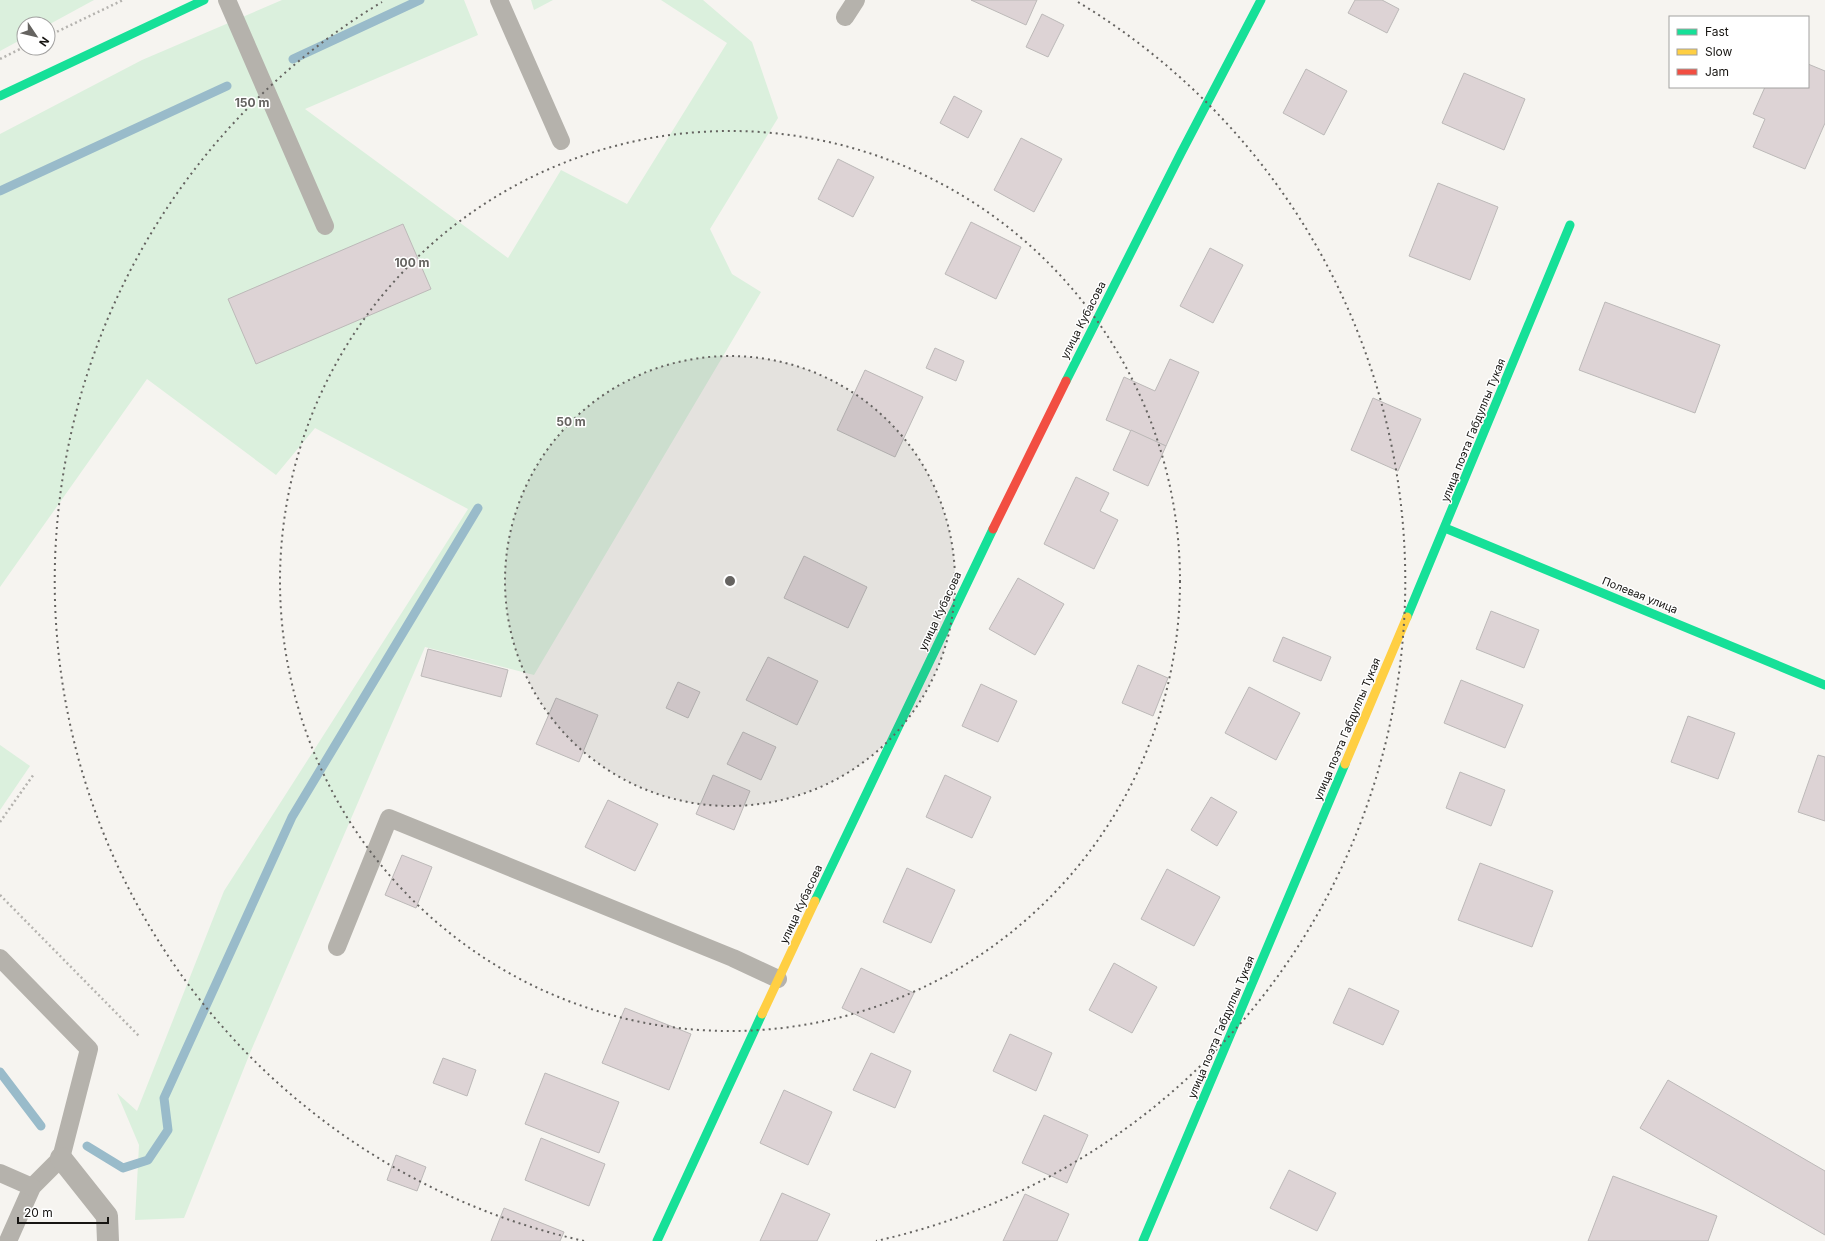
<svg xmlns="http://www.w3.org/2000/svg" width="1825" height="1241" font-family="Inter,sans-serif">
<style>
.green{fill:#dbf0dd}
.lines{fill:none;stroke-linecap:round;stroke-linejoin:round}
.stream{stroke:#99bbca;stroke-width:9}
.building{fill:#ddd3d5;stroke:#bcb9b8}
.path{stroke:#b5b3af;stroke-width:2.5;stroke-dasharray:2 3;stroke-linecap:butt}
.lane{stroke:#b5b2ac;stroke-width:18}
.street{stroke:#b5b2ac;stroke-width:22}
.fast{stroke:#16e098;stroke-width:9}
.slow{stroke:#ffcf43;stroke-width:9}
.jam{stroke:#f24e42;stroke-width:9}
.ring{fill:none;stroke:#656360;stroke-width:2;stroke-dasharray:2 4}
.labels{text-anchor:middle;stroke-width:3;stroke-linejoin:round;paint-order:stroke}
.street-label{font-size:11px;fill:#171512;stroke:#fff}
.centre{fill:#656360;stroke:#fff;stroke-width:2}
.ring-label{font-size:12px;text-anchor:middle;font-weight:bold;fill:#656360;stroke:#fff;stroke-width:3;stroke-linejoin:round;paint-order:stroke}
</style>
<rect width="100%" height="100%" fill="#f6f4f0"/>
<g class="green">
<polygon points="0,0 94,0 48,25 24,24 24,38 0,51"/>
<polygon points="282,0 464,0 478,35 305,109 508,258 561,170 627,204 727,43 661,0 703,0 752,42 778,118 710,229 732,274 761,292 534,675 425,647 250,1053 184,1218 135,1220 139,1145 117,1093 137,1111 224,891 468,509 315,428 276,475 147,379 0,587 0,134 142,60"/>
<polygon points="531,0 553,0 534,10"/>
<polygon points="0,745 30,766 0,810"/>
</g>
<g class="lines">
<g class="stream">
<polyline points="293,59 420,0"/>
<polyline points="0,191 227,86"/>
<polyline points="0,1072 41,1126"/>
<polyline points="87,1146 123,1168 148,1160 168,1130 164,1098 292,817 478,508"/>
</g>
</g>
<g class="building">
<polygon points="971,0 1037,0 1026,25"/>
<polygon points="1355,0 1382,0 1399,9 1387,33 1348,13"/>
<polygon points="1042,14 1064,25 1048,57 1026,47"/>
<polygon points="1808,64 1825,71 1825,123 1805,169 1753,147 1765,119 1753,114 1765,87 1808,87"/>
<polygon points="1306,69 1347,91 1324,135 1283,113"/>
<polygon points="1464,73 1525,99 1504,150 1442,123"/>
<polygon points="954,96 982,111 968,138 940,123"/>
<polygon points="1021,138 1062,159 1034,212 994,190"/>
<polygon points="838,159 874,177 853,217 818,199"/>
<polygon points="1438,183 1498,207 1470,280 1409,256"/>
<polygon points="971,222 1021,247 996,299 945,274"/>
<polygon points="403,224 431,289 256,364 228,299"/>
<polygon points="1210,248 1243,265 1213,323 1180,306"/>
<polygon points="1605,302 1720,345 1695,413 1579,370"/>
<polygon points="935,348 964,361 956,381 926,368"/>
<polygon points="1170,359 1199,372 1166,446 1106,420 1124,377 1155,391"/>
<polygon points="865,370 923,397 895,457 837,430"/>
<polygon points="1373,398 1421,419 1398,471 1351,450"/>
<polygon points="1131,430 1166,446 1148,486 1113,470"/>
<polygon points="1076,477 1109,493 1100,511 1118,520 1094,569 1044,544"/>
<polygon points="804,556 867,587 848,628 784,598"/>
<polygon points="1018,578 1064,604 1035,655 989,629"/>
<polygon points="1491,611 1539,630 1524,668 1476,649"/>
<polygon points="1283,637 1331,657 1321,681 1273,661"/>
<polygon points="428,649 508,670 501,697 421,676"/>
<polygon points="768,657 818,681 797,725 746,700"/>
<polygon points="1138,665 1168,678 1153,716 1122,703"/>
<polygon points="1461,680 1523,705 1505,748 1444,723"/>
<polygon points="678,682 700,692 688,718 666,708"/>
<polygon points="981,684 1017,701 998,742 962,726"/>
<polygon points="1249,687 1300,713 1276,760 1225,733"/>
<polygon points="556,698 598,715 579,762 536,744"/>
<polygon points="1688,716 1735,733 1718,779 1671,762"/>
<polygon points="743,732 776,747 761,780 727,764"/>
<polygon points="1818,755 1825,757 1825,821 1798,812"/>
<polygon points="1460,772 1505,790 1491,826 1446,808"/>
<polygon points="713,775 750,791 734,830 696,814"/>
<polygon points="945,775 991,797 972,838 926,817"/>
<polygon points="1211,797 1237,812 1217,846 1191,830"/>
<polygon points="608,800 658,824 635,871 585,847"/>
<polygon points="402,855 432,867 416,908 385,895"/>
<polygon points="1480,863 1553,891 1532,947 1458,920"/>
<polygon points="907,868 955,890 931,943 883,922"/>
<polygon points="1167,869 1220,897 1194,946 1141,919"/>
<polygon points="1114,963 1157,987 1132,1033 1089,1010"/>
<polygon points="861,968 914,993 894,1033 842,1008"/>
<polygon points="1349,988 1399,1011 1383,1045 1333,1023"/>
<polygon points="625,1008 691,1034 669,1090 602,1063"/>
<polygon points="1010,1034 1052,1053 1036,1091 993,1071"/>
<polygon points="871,1053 911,1071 895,1108 853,1090"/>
<polygon points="443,1058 476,1070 467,1096 433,1083"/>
<polygon points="545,1073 619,1102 599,1153 525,1124"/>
<polygon points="1668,1080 1825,1171 1825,1235 1640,1128"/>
<polygon points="784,1090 832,1112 808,1165 760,1143"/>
<polygon points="1044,1115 1088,1135 1067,1183 1022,1163"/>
<polygon points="541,1138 605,1164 589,1206 525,1180"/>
<polygon points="396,1155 426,1167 417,1191 387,1180"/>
<polygon points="1289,1170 1336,1193 1317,1231 1270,1208"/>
<polygon points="1613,1176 1717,1216 1708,1241 1588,1241"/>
<polygon points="782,1193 830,1214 817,1241 760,1241"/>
<polygon points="1025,1194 1069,1214 1057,1241 1003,1241"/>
<polygon points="504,1208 564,1232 560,1241 491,1241"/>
</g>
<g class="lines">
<g class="path">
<polyline points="48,36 123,0"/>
<polyline points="0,59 24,47"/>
<polyline points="0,822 34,774"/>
<polyline points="0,895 139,1036"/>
</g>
<g class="lane">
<polyline points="227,0 325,226"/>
<polyline points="499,0 561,141"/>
<polyline points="845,17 856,0"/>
<polyline points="337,947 389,818 733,958 778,979"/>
<polyline points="0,958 89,1049 61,1158 32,1187 8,1241"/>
<polyline points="0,1173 32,1187"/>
</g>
<polyline class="street" points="61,1158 107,1216 108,1241"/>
<g class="fast">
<polyline points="0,96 204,0"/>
<polyline points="1066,381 1181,153 1261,0"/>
<polyline points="1445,528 1825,685"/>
<polyline points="1407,617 1570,225"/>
<polyline points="815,901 993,529"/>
<polyline points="657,1241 762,1014"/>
<polyline points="1143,1241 1345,764"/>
</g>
<g class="slow">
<polyline points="1345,764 1407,617"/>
<polyline points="762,1014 815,901"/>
</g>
<polyline class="jam" points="993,529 1066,381"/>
</g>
<circle cx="730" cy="581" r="225" fill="#656360" fill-opacity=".12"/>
<g class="ring">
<circle cx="730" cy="581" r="225"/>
<circle cx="730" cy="581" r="450"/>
<path d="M584 1241A676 676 0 0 1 382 2M1078 2A676 676 0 0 1 876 1241"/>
</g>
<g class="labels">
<g class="street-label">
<text transform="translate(1083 320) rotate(-63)" y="4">улица Кубасова</text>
<text transform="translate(1473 430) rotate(-68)" y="4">улица поэта Габдуллы Тукая</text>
<text transform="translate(1640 595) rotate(22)" y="4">Полевая улица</text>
<text transform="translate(940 611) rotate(-65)" y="4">улица Кубасова</text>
<text transform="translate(1347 729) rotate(-67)" y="4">улица поэта Габдуллы Тукая</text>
<text transform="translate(801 904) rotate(-65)" y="4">улица Кубасова</text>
<text transform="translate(1221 1027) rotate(-67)" y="4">улица поэта Габдуллы Тукая</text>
</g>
</g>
<circle cx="730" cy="581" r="6" class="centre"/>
<g class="ring-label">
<text x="252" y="107">150 m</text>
<text x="412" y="267">100 m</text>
<text x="571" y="426">50 m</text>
</g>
<rect x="1669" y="16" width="140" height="72" fill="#ffffff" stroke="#a2a1a0"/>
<rect x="1677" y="29" width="20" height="6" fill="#16e098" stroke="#a2a1a0"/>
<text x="1705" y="36" font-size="12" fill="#171512">Fast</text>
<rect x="1677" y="49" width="20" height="6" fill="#ffcf43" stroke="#a2a1a0"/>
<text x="1705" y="56" font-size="12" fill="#171512">Slow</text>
<rect x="1677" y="69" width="20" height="6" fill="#f24e42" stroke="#a2a1a0"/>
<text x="1705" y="76" font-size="12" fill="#171512">Jam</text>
<g transform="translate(36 36) rotate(125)"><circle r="19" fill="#ffffff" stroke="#a2a1a0"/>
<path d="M0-3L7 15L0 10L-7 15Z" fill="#656360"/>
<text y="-6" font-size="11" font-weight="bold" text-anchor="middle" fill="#171512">N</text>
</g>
<path d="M18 1217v6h90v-6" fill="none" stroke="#171512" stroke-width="2"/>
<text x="24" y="1217" font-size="12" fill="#171512" stroke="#ffffff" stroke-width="3" paint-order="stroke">20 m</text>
</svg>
